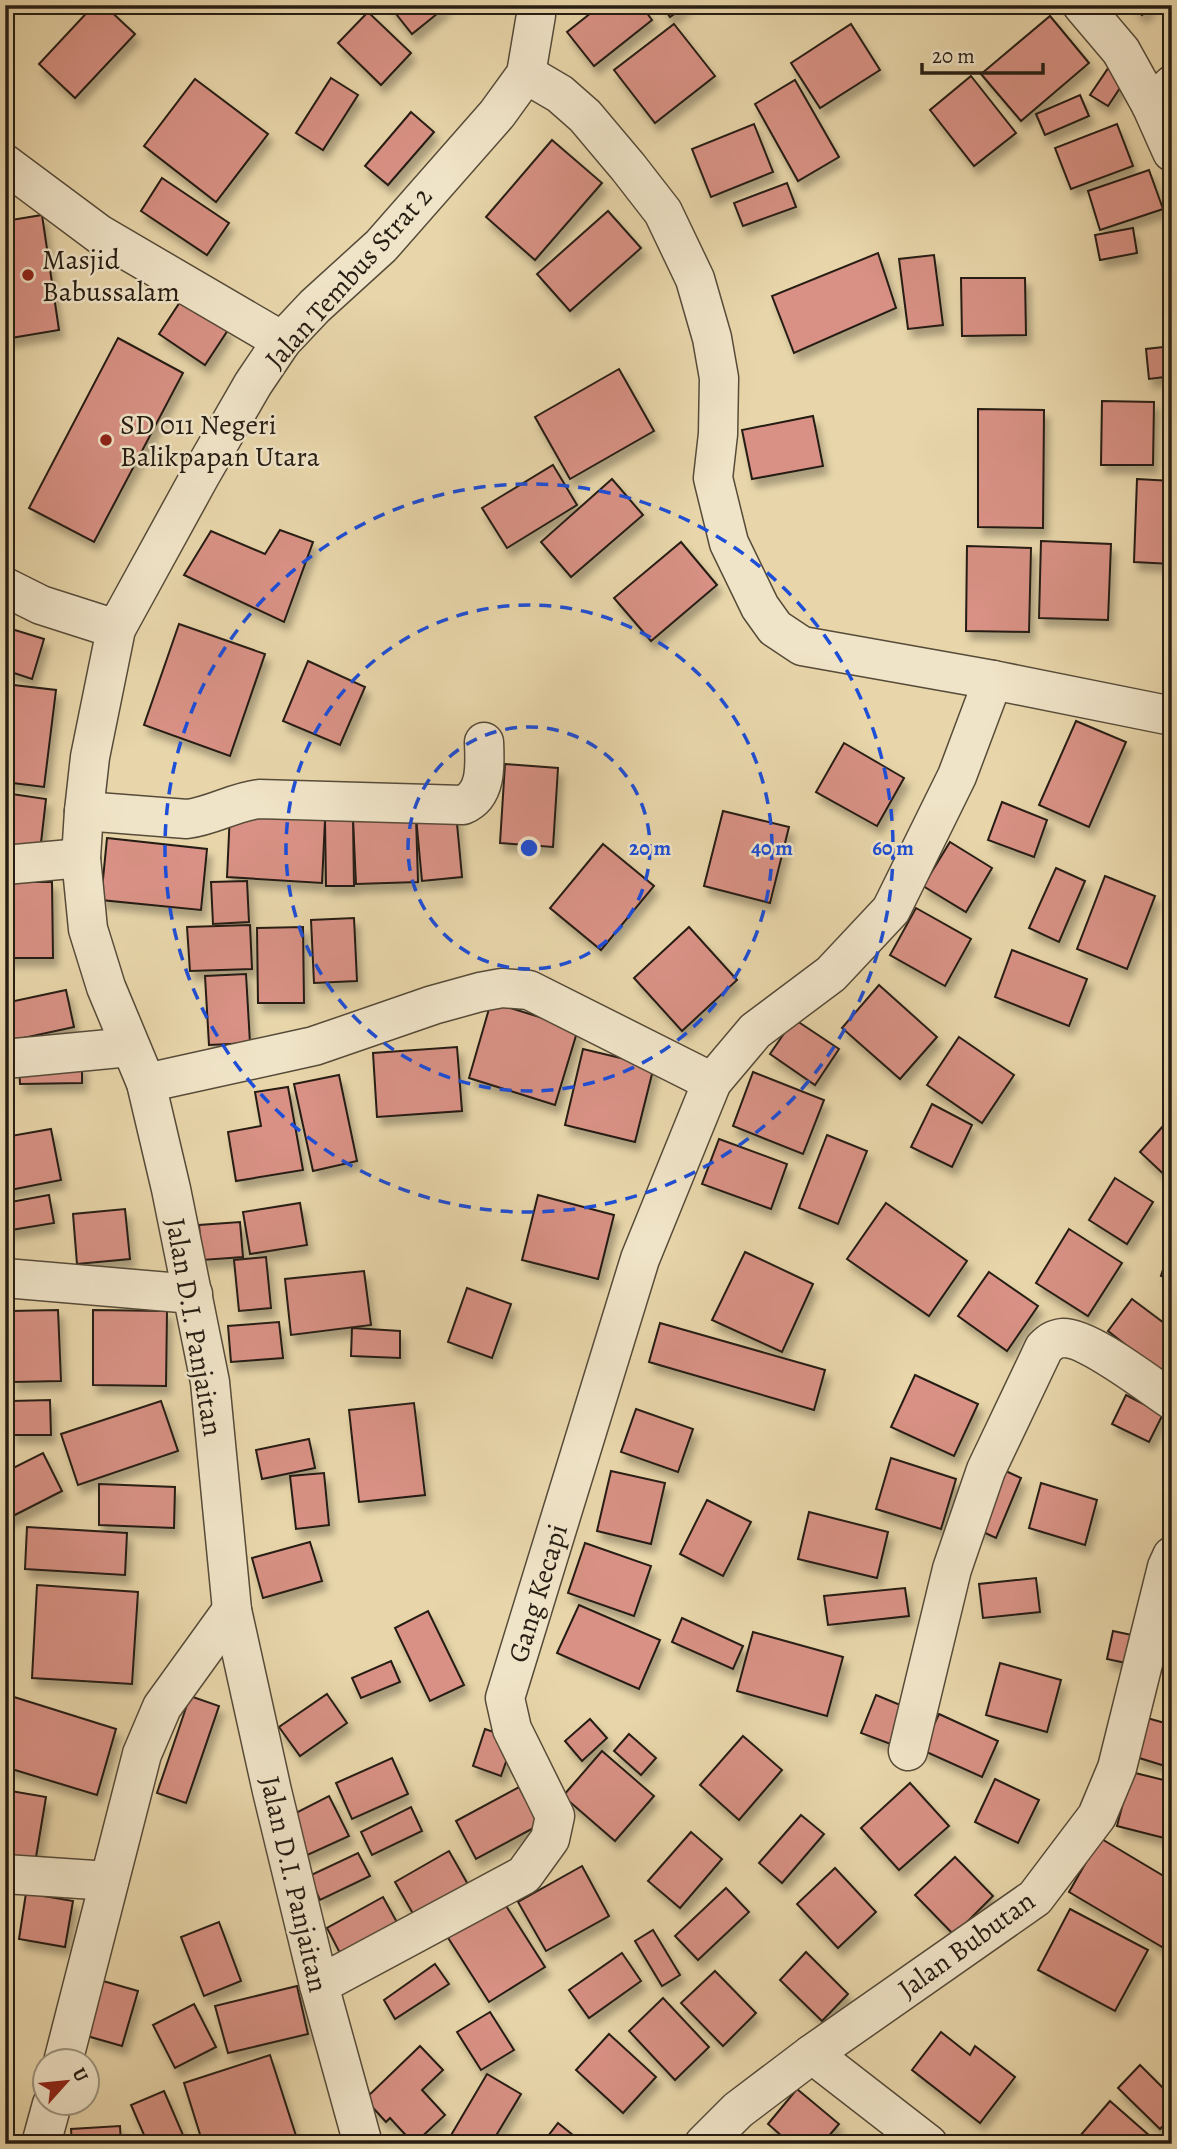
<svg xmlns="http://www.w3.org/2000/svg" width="1177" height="2149" font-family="Alegreya,serif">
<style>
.building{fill:#d89184;stroke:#261d13;stroke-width:2;filter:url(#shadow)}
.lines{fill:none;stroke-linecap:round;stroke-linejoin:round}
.minor-casing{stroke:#564b39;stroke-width:41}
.minor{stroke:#f0e4c8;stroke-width:38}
.ring{fill:none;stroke:#1d4ed8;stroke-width:3.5;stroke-dasharray:12 9}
.poi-dot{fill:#8f2418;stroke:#f0e4c8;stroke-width:2.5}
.labels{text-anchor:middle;stroke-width:5;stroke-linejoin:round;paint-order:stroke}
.poi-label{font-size:28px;fill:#261d13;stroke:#f0e4c8;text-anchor:start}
.street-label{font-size:28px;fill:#261d13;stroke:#f0e4c8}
.centre{fill:#1d4ed8;stroke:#f0e4c8;stroke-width:3.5}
.ring-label{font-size:21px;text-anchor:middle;font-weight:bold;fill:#1d4ed8;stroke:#f0e4c8;stroke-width:5;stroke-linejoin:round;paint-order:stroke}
</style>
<defs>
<filter id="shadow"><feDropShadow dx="4.5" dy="8" stdDeviation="3.5" flood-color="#0004"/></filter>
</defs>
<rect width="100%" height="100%" fill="#e8d6aa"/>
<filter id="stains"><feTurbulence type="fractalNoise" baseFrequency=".00286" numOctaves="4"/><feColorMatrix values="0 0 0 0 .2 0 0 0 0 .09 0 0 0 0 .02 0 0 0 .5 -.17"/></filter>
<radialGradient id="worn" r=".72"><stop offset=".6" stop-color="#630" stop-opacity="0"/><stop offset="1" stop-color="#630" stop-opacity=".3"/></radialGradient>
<g class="building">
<polygon points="94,5 104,5 135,34 75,98 39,64"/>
<polygon points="389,5 448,5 412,34"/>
<polygon points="601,5 641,5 652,20 594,66 567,32"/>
<polygon points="662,5 687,5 670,17"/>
<polygon points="1132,5 1152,5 1142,15"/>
<polygon points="368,12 411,53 381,85 338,43"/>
<polygon points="1050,16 1089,63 1021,121 981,74"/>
<polygon points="674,24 715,76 655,123 614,70"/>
<polygon points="851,24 880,70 820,108 791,63"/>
<polygon points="1113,61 1130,73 1108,106 1090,95"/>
<polygon points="971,76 1016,133 974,166 930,110"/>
<polygon points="331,78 358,95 323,150 296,133"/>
<polygon points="195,79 268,134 216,202 144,146"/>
<polygon points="795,80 839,157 798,181 755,104"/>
<polygon points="1080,95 1089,116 1045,135 1036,114"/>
<polygon points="411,112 434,132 388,185 365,166"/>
<polygon points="754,124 773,172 711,197 692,149"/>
<polygon points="1117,124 1133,166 1071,189 1055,148"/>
<polygon points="552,140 602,183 535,260 486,217"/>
<polygon points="1149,170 1163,209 1100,230 1088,191"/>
<polygon points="162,178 229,223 207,255 141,211"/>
<polygon points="787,183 796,207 743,226 734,203"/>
<polygon points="608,211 641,248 570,311 537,274"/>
<polygon points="42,215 59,330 5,339 5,221"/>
<polygon points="1133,228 1137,253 1100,260 1095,235"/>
<polygon points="878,253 896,308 794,353 772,296"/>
<polygon points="934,255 943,325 908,329 899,259"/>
<polygon points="961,278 1025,278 1026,335 962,336"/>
<polygon points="182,299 228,330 205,365 159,334"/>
<polygon points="118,338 183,373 94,542 29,508"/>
<polygon points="1172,346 1172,376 1149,379 1146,349"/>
<polygon points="619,369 654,431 570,479 535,417"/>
<polygon points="1102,401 1154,402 1153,465 1101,465"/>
<polygon points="978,409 1044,410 1043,528 978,527"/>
<polygon points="813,416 823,466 752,479 742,430"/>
<polygon points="553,465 577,505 507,548 482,508"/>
<polygon points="612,479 643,515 571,577 541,542"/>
<polygon points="1137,479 1172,481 1172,564 1134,562"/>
<polygon points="280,530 313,542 284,622 184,575 211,531 265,554"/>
<polygon points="1041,541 1111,544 1108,620 1039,618"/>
<polygon points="681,542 717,585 651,641 614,598"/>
<polygon points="967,546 1031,548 1029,632 966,631"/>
<polygon points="179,624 265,654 230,756 144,725"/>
<polygon points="5,627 44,639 32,679 5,670"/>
<polygon points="308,661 365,687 340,745 283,721"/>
<polygon points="5,684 56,690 44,787 5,782"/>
<polygon points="1076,721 1126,742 1089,827 1039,805"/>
<polygon points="844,743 904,778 877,826 816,792"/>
<polygon points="505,764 558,768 553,847 500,843"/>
<polygon points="5,793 46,799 40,851 5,846"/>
<polygon points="1002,802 1047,820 1034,857 988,840"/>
<polygon points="723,811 789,827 770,903 704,886"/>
<polygon points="230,813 325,820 322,883 227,877"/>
<polygon points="456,813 462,877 422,881 416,817"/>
<polygon points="416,817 418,882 356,884 353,820"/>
<polygon points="325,820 353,820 354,886 326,886"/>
<polygon points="107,838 207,849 201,910 101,900"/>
<polygon points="950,842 992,868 966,912 923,886"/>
<polygon points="603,844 654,886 601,950 550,908"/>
<polygon points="1056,868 1085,881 1059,942 1029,928"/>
<polygon points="1105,876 1155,896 1127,969 1077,949"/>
<polygon points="247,881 249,922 213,924 211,882"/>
<polygon points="5,882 52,882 53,958 5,958"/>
<polygon points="916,908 971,939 945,986 890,955"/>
<polygon points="354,918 357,981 314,983 311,920"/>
<polygon points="250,925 252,969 190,971 187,927"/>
<polygon points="303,927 304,1003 258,1003 257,928"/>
<polygon points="689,927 737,980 682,1031 634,978"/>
<polygon points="1012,950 1087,979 1069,1026 995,997"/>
<polygon points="246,974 250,1043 209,1045 205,976"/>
<polygon points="879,985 937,1037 900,1079 842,1028"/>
<polygon points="66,990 74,1027 5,1042 5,1003"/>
<polygon points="491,1002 578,1029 555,1105 469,1078"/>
<polygon points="794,1019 839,1049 815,1085 770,1054"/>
<polygon points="959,1037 1014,1075 982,1123 927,1085"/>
<polygon points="457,1047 462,1111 377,1117 373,1053"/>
<polygon points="583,1049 654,1066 635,1142 565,1125"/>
<polygon points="19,1064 82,1064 82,1083 20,1084"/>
<polygon points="753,1072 824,1100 803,1154 733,1126"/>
<polygon points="339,1075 357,1161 313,1171 294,1084"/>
<polygon points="288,1087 303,1170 236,1181 228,1132 261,1126 255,1092"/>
<polygon points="932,1104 972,1125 952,1167 911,1147"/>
<polygon points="1172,1116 1172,1181 1171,1181 1140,1152"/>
<polygon points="51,1129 61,1180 5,1191 5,1137"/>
<polygon points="827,1135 867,1151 838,1224 799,1208"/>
<polygon points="719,1139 787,1164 771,1209 702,1184"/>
<polygon points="1115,1178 1153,1202 1127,1244 1089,1220"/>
<polygon points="49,1195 54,1223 5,1231 5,1203"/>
<polygon points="538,1195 614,1215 598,1279 522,1260"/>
<polygon points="300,1203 307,1245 250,1254 243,1212"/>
<polygon points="886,1203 967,1261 929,1316 847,1259"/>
<polygon points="125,1209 130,1259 77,1264 73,1214"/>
<polygon points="240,1222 243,1257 202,1260 199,1225"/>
<polygon points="1069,1229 1122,1263 1088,1316 1036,1283"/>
<polygon points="1171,1244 1172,1244 1172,1280 1161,1276"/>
<polygon points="745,1252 813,1284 782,1352 712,1320"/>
<polygon points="266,1257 271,1308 239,1311 234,1260"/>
<polygon points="364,1271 371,1325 291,1335 285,1279"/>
<polygon points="989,1272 1038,1306 1007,1351 958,1316"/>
<polygon points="467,1288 511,1304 492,1358 448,1342"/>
<polygon points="1132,1299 1172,1329 1172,1360 1162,1373 1108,1331"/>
<polygon points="58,1310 61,1381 13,1382 11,1311"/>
<polygon points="93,1310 167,1311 166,1386 93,1385"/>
<polygon points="279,1322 283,1358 231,1362 228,1326"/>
<polygon points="660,1323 825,1370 814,1410 649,1362"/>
<polygon points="352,1328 400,1331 400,1358 351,1356"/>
<polygon points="915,1375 978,1404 954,1456 891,1427"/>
<polygon points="1126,1395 1163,1414 1149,1442 1112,1424"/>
<polygon points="50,1400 51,1435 12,1435 12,1401"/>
<polygon points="161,1401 178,1451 78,1485 61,1434"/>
<polygon points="414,1403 425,1495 359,1502 349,1410"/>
<polygon points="636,1409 693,1429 678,1472 621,1452"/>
<polygon points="309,1439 315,1468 262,1479 256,1450"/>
<polygon points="43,1453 62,1491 5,1520 5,1472"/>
<polygon points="891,1458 956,1479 941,1529 876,1509"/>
<polygon points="997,1467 1021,1478 996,1538 972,1527"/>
<polygon points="611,1471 665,1483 651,1544 597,1531"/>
<polygon points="324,1473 329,1525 296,1529 290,1476"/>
<polygon points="1041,1483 1097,1500 1085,1545 1029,1528"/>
<polygon points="99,1484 175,1487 174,1528 99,1525"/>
<polygon points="707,1500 751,1522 723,1576 680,1554"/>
<polygon points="809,1512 888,1532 877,1578 798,1559"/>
<polygon points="27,1527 127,1533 125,1575 25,1569"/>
<polygon points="310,1542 322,1581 263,1598 252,1558"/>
<polygon points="585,1543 651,1566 634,1616 568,1593"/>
<polygon points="1036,1578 1040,1612 983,1618 979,1584"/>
<polygon points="37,1585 138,1592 132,1684 32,1678"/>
<polygon points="905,1588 909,1616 828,1625 824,1596"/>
<polygon points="579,1605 660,1640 639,1689 557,1653"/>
<polygon points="428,1611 464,1685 430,1701 395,1628"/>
<polygon points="682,1618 743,1646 733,1669 672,1642"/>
<polygon points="1113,1631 1146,1638 1140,1666 1107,1659"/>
<polygon points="753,1632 843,1657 827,1716 737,1691"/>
<polygon points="391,1661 400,1682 361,1698 352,1678"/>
<polygon points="1000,1663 1061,1680 1047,1732 986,1715"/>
<polygon points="327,1694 347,1723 300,1756 279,1727"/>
<polygon points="876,1695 910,1709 896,1746 861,1733"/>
<polygon points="190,1696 219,1706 186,1803 157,1793"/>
<polygon points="14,1697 116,1729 97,1795 5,1767 5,1728"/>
<polygon points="939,1714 998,1741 982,1777 922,1750"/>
<polygon points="1147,1718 1172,1725 1172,1740 1165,1766 1136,1757"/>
<polygon points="590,1719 607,1738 582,1761 565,1741"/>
<polygon points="485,1729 514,1739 501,1776 473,1766"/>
<polygon points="629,1734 656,1758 641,1775 614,1751"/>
<polygon points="743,1736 782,1770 739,1820 700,1785"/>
<polygon points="602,1751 654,1796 615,1841 563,1796"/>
<polygon points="392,1758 408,1794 352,1819 336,1783"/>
<polygon points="1131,1772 1172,1782 1172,1840 1117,1826"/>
<polygon points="995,1779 1039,1800 1018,1843 975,1822"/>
<polygon points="910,1783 949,1826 899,1870 861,1828"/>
<polygon points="519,1787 539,1825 476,1859 456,1821"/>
<polygon points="5,1790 46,1797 35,1863 5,1858"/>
<polygon points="329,1796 349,1836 303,1857 284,1819"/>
<polygon points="411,1807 422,1831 372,1855 361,1832"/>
<polygon points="801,1815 824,1834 782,1883 759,1863"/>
<polygon points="691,1832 722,1859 680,1908 648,1881"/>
<polygon points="1100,1838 1172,1881 1172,1931 1162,1947 1069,1892"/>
<polygon points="449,1851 470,1888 416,1919 395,1882"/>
<polygon points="358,1853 370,1876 320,1900 309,1876"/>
<polygon points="955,1857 993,1896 954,1935 915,1895"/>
<polygon points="582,1866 609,1916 546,1951 518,1902"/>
<polygon points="835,1868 876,1912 838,1948 797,1904"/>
<polygon points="726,1888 749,1912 698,1960 675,1936"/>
<polygon points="26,1893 73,1901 65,1947 19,1939"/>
<polygon points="383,1897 399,1926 342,1957 327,1928"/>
<polygon points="501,1898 545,1967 489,2002 445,1933"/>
<polygon points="1070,1909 1148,1950 1115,2011 1038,1970"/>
<polygon points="219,1922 241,1981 204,1996 181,1937"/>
<polygon points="653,1930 680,1975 662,1986 635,1941"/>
<polygon points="806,1952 848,1994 822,2021 780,1980"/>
<polygon points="622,1953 641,1981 589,2018 569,1990"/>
<polygon points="435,1964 449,1984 395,2019 384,2000"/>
<polygon points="715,1971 756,2013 723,2046 681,2003"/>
<polygon points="103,1981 138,1991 122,2046 87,2036"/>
<polygon points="297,1986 308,2034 228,2053 215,2006"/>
<polygon points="663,1998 709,2047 675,2080 629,2031"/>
<polygon points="194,2004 216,2047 175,2068 153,2025"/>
<polygon points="490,2012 514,2050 481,2070 457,2032"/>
<polygon points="941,2032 970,2055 975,2046 1015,2077 980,2123 912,2070"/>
<polygon points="609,2034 656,2077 623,2113 576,2070"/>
<polygon points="420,2046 443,2070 422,2090 445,2115 414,2144 390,2118 386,2122 365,2099"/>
<polygon points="270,2055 298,2142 203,2144 184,2083"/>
<polygon points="1140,2065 1172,2097 1172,2117 1160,2129 1118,2088"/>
<polygon points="487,2074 521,2094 491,2144 462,2144 450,2137"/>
<polygon points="797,2089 839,2124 822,2144 791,2144 768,2124"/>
<polygon points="164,2091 183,2135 164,2144 148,2144 131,2105"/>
<polygon points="1110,2101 1151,2137 1146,2144 1073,2144"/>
<polygon points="558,2123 584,2144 542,2144"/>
<polygon points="120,2126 121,2144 72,2144 71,2129"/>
</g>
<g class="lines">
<defs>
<g id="minor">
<polyline points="1082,5 1121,51 1151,105 1172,85"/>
<polyline points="526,74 560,94 585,116 628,167 663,212 695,279 712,338 719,378 718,434 713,478 729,543 760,607 775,628 802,646 993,680 1172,716"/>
<polyline points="1151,105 1172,152"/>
<polyline points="5,164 99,234 282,341"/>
<polyline points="5,587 41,605 116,629"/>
<path d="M 84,811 L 187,819 C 212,816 234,802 259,799 L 463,805 C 487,795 485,765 484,742"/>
<polyline points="5,865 81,858"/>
<polyline points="5,1059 130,1047"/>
<polyline points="146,1083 314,1046 433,1005 480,992 502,988 529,990 712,1082"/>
<polyline points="5,1278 193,1294"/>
<path d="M 908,1751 L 952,1569 L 986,1470 L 1044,1348 C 1050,1342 1054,1339 1063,1338 C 1088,1337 1149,1385 1172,1400"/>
<polyline points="5,1874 109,1881"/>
<polyline points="319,1985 524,1875 550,1839 555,1816 512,1729 505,1698 640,1259 712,1082 755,1031 831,974 891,910 957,776 993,680"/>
<polyline points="812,2054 928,2144"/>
<polyline points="63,2062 142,1754 162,1707 232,1610"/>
<polyline points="41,2144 52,2104"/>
<polyline points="363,2144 319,1985 272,1791 232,1610 210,1382 171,1189 146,1083 106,987 88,929 81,858 84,811 90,757 116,629 200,476 253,384 282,341 315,306 381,246 497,114 526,74 536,15 536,5"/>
<polyline points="704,2144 738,2110 812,2054 1035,1898 1097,1816 1117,1768 1167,1567 1172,1556"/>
</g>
</defs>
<use href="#minor" class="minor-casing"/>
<use href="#minor" class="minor"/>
</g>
<g class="ring">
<circle cx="529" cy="848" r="121"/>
<circle cx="529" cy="848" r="243"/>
<circle cx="529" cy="848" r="364"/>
</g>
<g class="poi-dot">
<circle cx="28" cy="275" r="7"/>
<circle cx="106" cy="440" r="7"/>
</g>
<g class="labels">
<g class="poi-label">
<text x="42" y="269">Masjid<tspan x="42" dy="32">Babussalam</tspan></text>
<text x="120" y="434">SD 011 Negeri<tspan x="120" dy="32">Balikpapan Utara</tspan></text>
</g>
<g class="street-label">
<text transform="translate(348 277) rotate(-48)" y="10">Jalan Tembus Strat 2</text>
<text transform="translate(195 1327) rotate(80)" y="10">Jalan D.I. Panjaitan</text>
<text transform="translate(537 1593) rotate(-73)" y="10">Gang Kecapi</text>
<text transform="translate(295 1884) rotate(77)" y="10">Jalan D.I. Panjaitan</text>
<text transform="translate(966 1944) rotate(-36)" y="10">Jalan Bubutan</text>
</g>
</g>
<circle cx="529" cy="848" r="10" class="centre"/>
<g class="ring-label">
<text x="650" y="855">20 m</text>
<text x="772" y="855">40 m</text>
<text x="893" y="855">60 m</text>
</g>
<rect width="1177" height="2149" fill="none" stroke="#e8d6aa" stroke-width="28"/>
<rect x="7" y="7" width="1163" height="2135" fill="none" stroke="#261d13" stroke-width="3.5"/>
<rect x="14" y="14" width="1149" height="2121" fill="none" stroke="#261d13" stroke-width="2"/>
<g transform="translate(66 2082) rotate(63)"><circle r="33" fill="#f0e4c8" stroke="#9f9480" stroke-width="2"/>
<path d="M0-5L12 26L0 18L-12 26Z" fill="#8f2418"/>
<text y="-10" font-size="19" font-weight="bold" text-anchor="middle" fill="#261d13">U</text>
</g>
<path d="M922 63v10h121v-10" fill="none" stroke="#261d13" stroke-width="3.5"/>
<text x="932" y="63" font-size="21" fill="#261d13" stroke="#f0e4c8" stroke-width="5" paint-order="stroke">20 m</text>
<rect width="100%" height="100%" filter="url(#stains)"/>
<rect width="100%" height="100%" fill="url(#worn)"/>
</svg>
